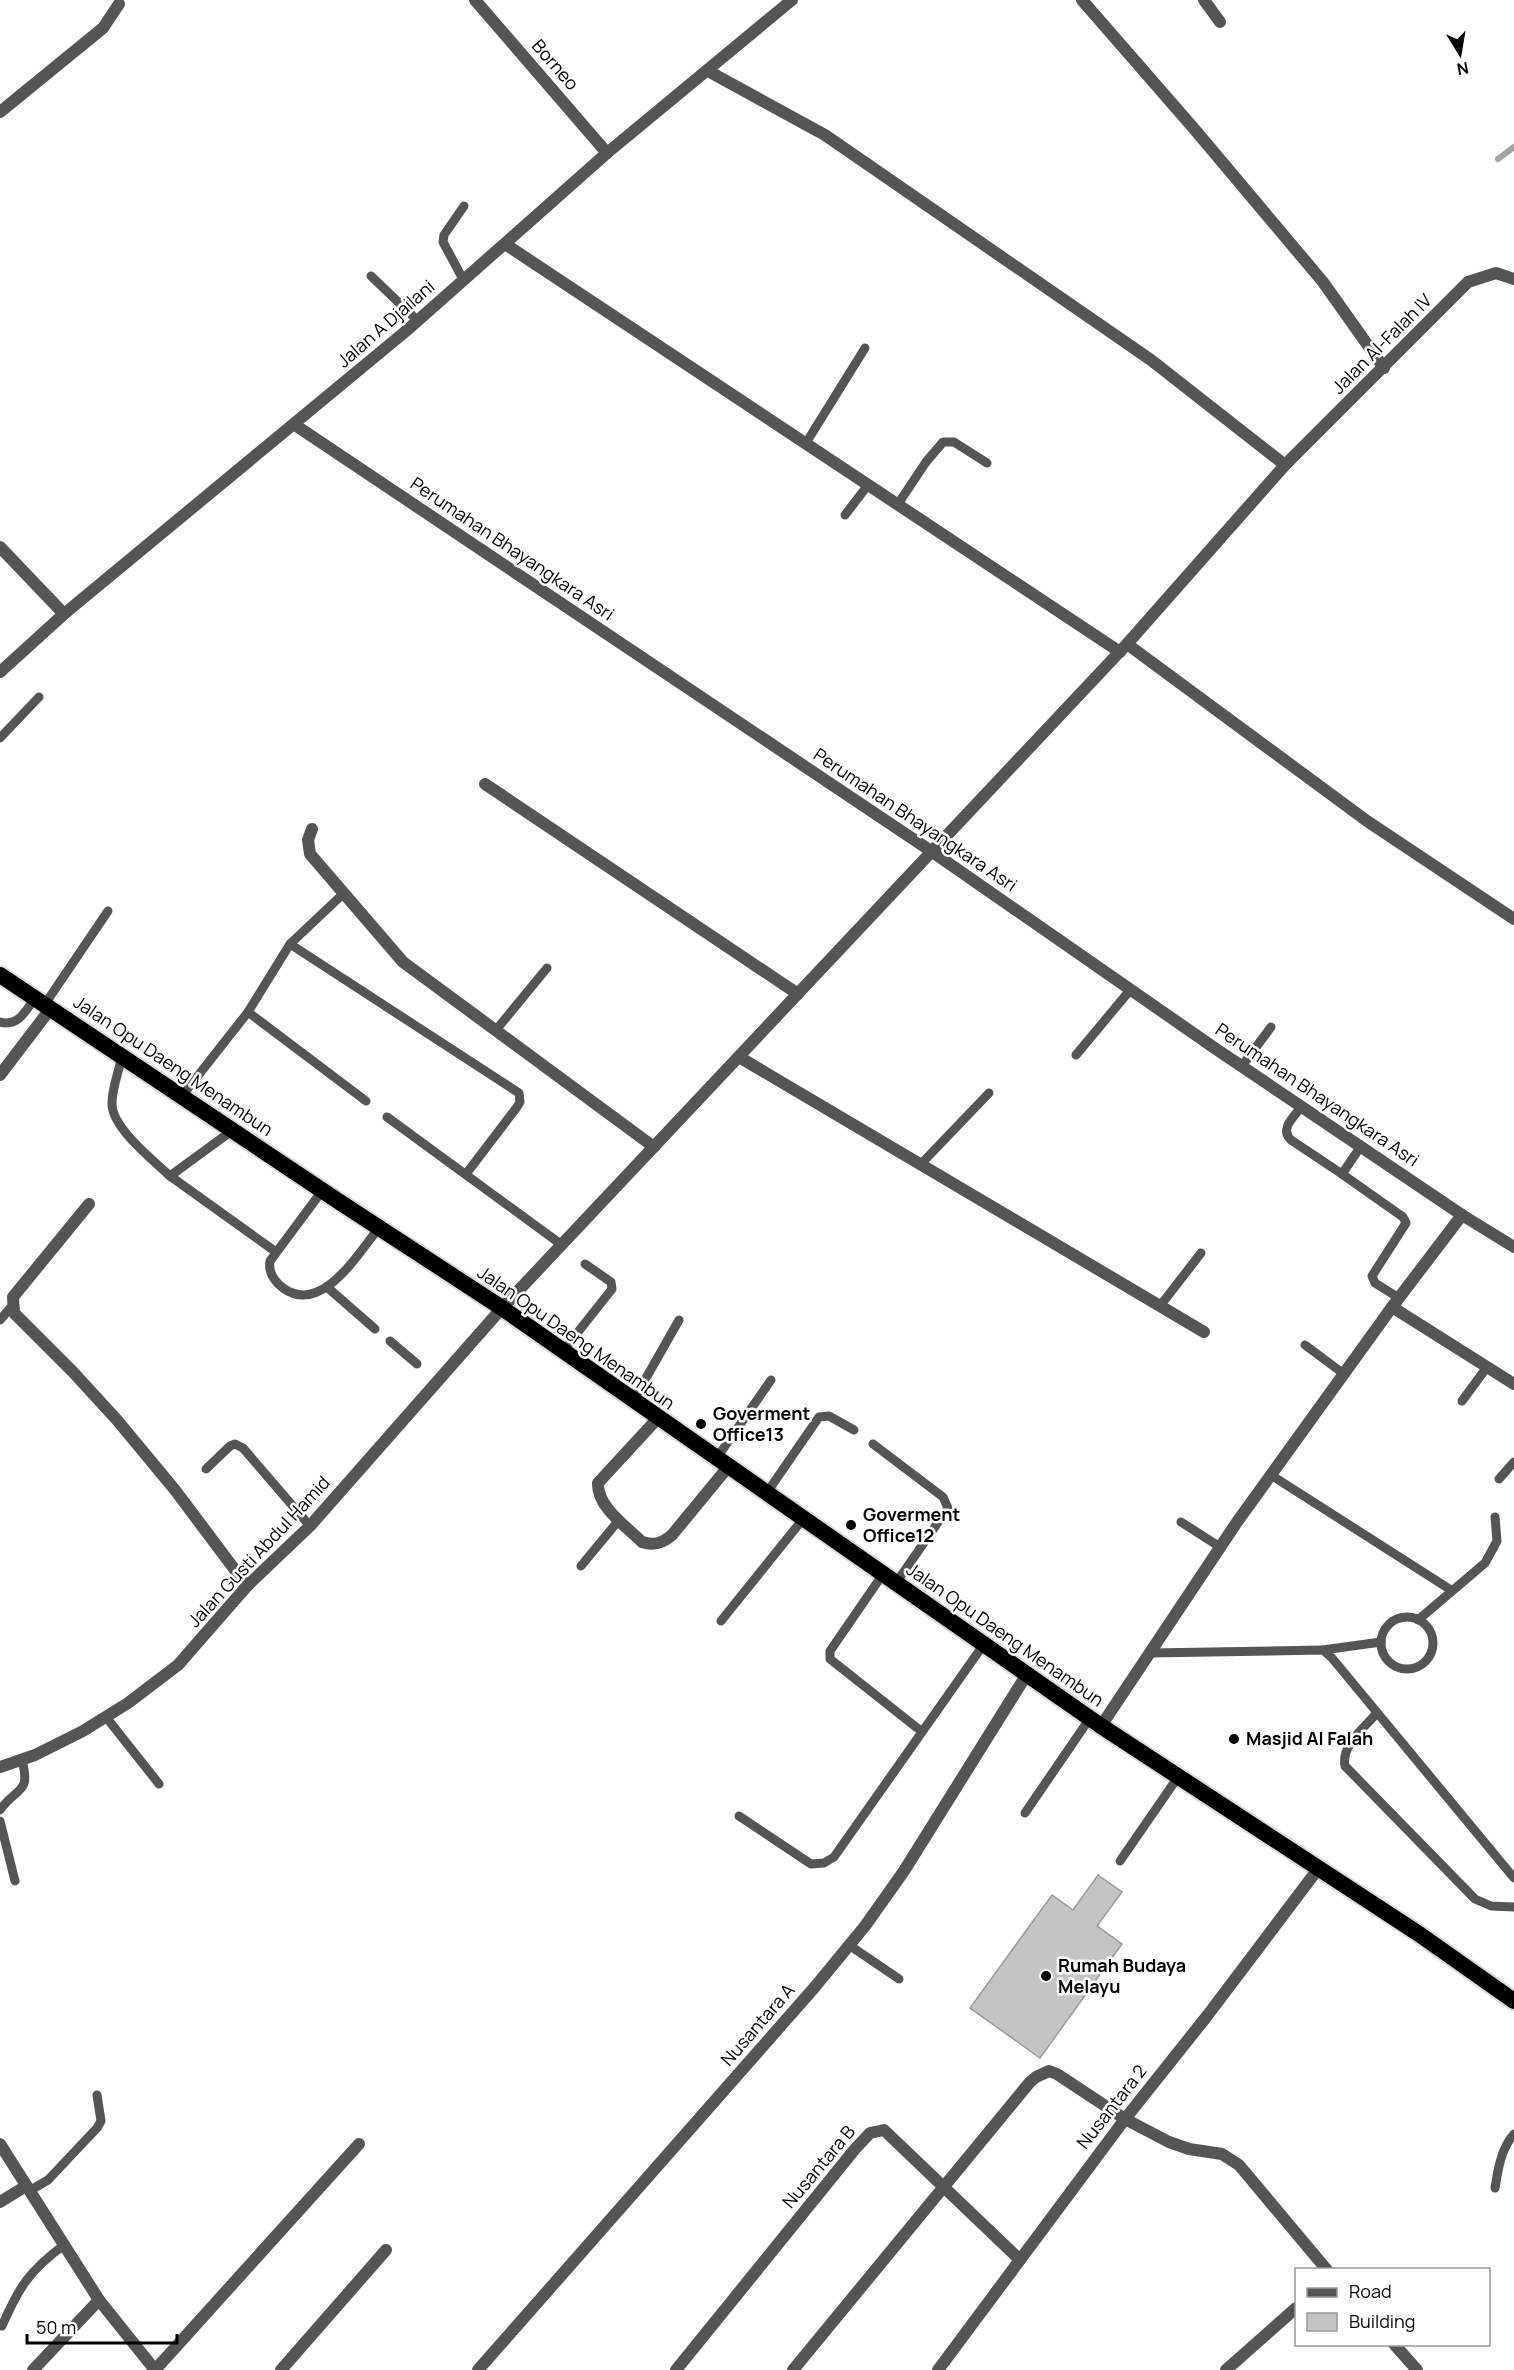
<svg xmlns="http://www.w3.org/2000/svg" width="1514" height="2370" font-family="Manrope,sans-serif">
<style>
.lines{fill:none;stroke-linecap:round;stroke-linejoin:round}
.stream{stroke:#a3a3a3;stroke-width:6}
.building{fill:#c4c4c4;stroke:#999;stroke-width:1.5}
.trunk-casing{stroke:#dbdbdb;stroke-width:20}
.service{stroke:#555;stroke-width:9}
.minor{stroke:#555;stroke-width:12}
.trunk{stroke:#000;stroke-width:16}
.poi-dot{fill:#000;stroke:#fff;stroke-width:2}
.labels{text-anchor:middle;stroke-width:5;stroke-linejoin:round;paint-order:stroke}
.street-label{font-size:18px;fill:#000;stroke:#fff}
.poi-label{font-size:18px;font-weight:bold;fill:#000;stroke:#fff;text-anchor:start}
</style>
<rect width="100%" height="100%" fill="#fff"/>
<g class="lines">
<polyline class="stream" points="1498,159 1514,147"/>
</g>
<polygon class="building" points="1098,1875 1122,1892 1097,1926 1122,1944 1040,2058 970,2008 1052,1895 1073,1910"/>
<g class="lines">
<defs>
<polyline id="trunk" points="0,975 335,1199 502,1308 1101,1726 1419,1934 1514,2001"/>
</defs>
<use href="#trunk" class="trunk-casing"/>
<g class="service">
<polyline points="371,276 418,321"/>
<polyline points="464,281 443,242 444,235 464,206"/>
<polyline points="806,443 865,348"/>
<polyline points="898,504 926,462 943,442 954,442 987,463"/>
<polyline points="845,515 868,485"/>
<polyline points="0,738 39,697"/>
<polyline points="290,944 519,1093 520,1102 517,1107 466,1174"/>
<polyline points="45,1004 108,911"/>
<polyline points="248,1012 290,944 343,894"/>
<path d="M 0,1022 C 19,1027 25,1011 35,998"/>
<polyline points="496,1030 547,968"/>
<polyline points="1076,1055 1131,989"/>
<path d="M 122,1056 C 119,1071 112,1088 112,1103 C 111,1127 153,1160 170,1176 L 233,1130"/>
<polyline points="1242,1066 1271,1027"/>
<polyline points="182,1096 248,1012 366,1101"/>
<path d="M 1302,1106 C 1294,1117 1279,1129 1291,1140 L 1342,1174 L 1361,1146"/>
<polyline points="387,1117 562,1245"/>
<polyline points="921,1164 989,1093"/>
<polyline points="1342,1174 1403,1217 1406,1223 1372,1276 1375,1283 1399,1298"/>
<polyline points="170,1176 276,1252"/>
<path d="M 322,1191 L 270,1261 C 268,1273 274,1281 283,1288 C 322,1316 358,1253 379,1228"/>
<polyline points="327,1287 375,1329"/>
<polyline points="1160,1306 1201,1253"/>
<polyline points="0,1320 12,1306"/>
<polyline points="390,1341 417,1364"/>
<polyline points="1305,1345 1344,1374"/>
<polyline points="563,1351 612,1289 611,1282 585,1264"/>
<polyline points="633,1401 679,1320"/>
<polyline points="1462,1401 1487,1367"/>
<polyline points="873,1444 943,1497 948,1508 896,1583"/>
<polyline points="716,1459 771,1380"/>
<polyline points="206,1469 230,1446 235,1444 243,1448 310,1526"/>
<polyline points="1271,1475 1451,1590"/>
<polyline points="1499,1479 1514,1462"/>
<polyline points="766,1494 819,1417 829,1416 854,1430"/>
<polyline points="1181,1522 1220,1547"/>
<polyline points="581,1566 619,1520"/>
<polyline points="883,1574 830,1651 830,1659 921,1731"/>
<circle cx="1407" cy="1643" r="26"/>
<polyline points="1418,1620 1485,1563 1497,1541 1495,1517"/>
<polyline points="721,1621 803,1519"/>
<polyline points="1323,1650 1381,1642"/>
<polyline points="1150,1653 1323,1650 1332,1658 1514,1878"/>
<path d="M 1377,1713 C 1364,1728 1341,1745 1345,1766 L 1475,1899 L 1491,1906 L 1514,1907"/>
<polyline points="106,1717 159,1784"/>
<path d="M 0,1810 C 17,1786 31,1795 22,1760"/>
<polyline points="1025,1813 1090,1718"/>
<polyline points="739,1816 811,1864 824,1863 834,1857 984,1644"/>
<polyline points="0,1821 15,1881"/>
<polyline points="1120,1861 1178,1777"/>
<polyline points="849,1945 899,1979"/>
<path d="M 1495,2188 C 1498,2169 1501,2149 1514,2134"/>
<polyline points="29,2191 48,2180 97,2128 101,2121 97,2095"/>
<path d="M 2,2326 C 19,2287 29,2271 64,2245"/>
</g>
<g class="minor">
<polyline points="475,0 607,153"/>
<polyline points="1082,0 1196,131 1323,282 1384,368"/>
<polyline points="1204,0 1220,22"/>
<polyline points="0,112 103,28 119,4"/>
<polyline points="505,244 1120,652"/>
<polyline points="295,425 931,851 1216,1049 1462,1215 1514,1247"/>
<polyline points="1285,465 1468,282 1496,273 1514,279"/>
<polyline points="0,547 64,614"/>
<polyline points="1127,644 1367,821 1514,919"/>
<polyline points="0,672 64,614 406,331 607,153 792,0"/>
<polyline points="485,784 798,994"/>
<polyline points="312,829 308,840 310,854 403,962 654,1147"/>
<polyline points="739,1057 1204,1332"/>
<polyline points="0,1075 51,1008"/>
<polyline points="89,1204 13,1297 14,1313 73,1372 117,1420 175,1490 247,1586"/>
<polyline points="1392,1307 1514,1384"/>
<path d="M 658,1418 L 598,1483 C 597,1507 626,1526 642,1542 C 654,1546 663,1543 672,1535 L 728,1467"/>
<polyline points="1101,1726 1237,1522 1392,1307 1462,1215"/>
<polyline points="0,1767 35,1755 83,1731 128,1703 178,1665 247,1586 310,1526 502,1308 1127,644 1285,465 1151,360 825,135 708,71"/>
<polyline points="0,2144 99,2300 155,2370 359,2144"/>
<polyline points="0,2202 26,2186"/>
<polyline points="1394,2344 1417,2370"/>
<polyline points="33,2370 99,2300"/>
<polyline points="281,2370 386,2250"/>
<polyline points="478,2370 814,1988 865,1926 904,1871 1027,1674"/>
<polyline points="676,2370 855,2149 870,2133 884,2130 1019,2259"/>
<polyline points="793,2370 1030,2082 1036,2077 1049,2071 1057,2074 1125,2119 1169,2142 1189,2149 1222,2154 1239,2165 1327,2270"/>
<polyline points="938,2370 1125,2119 1207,2016 1318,1869"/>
<polyline points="1226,2370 1296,2308"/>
</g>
<use href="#trunk" class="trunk"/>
</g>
<g class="poi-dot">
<circle cx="701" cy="1424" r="6"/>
<circle cx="851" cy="1525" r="6"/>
<circle cx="1234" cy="1739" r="6"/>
<circle cx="1046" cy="1976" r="6"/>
</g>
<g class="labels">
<g class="street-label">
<text transform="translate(555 65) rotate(49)" y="6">Borneo</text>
<text transform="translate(386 324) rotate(-41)" y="6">Jalan A Djailani</text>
<text transform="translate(1382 344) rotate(-45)" y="6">Jalan Al-Falah IV</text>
<text transform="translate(512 549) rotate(34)" y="6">Perumahan Bhayangkara Asri</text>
<text transform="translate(915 820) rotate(34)" y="6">Perumahan Bhayangkara Asri</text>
<text transform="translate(173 1066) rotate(34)" y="6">Jalan Opu Daeng Menambun</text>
<text transform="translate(1317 1095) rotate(34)" y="6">Perumahan Bhayangkara Asri</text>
<text transform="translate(576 1338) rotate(35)" y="6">Jalan Opu Daeng Menambun</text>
<text transform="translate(259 1552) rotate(-47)" y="6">Jalan Gusti Abdul Hamid</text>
<text transform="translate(1005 1635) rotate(35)" y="6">Jalan Opu Daeng Menambun</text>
<text transform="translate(758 2025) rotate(-49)" y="6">Nusantara A</text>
<text transform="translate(1112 2107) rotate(-52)" y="6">Nusantara 2</text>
<text transform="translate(819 2167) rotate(-50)" y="6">Nusantara B</text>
</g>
<g class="poi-label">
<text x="713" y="1420">Goverment<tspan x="713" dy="21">Office13</tspan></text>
<text x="863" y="1521">Goverment<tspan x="863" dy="21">Office12</tspan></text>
<text x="1246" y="1745">Masjid Al Falah</text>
<text x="1058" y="1972">Rumah Budaya<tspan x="1058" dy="21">Melayu</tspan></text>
</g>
</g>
<rect x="1295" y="2268" width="195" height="78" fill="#ffffff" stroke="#999999" stroke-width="1.5"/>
<rect x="1307" y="2288" width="30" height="9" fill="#555555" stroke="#999999" stroke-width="1.5"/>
<text x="1349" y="2298" font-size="18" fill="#000000">Road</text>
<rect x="1307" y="2313" width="30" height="18" fill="#c4c4c4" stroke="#999999" stroke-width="1.5"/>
<text x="1349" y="2328" font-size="18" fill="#000000">Building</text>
<g transform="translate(1460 54) rotate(169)" stroke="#ffffff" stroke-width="4.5" paint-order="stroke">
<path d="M0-4.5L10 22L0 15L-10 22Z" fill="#000000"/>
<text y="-9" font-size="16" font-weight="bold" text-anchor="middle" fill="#000000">N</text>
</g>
<path d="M27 2334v9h150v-9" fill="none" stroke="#000000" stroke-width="3"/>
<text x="36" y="2334" font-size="18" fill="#000000" stroke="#ffffff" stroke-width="4.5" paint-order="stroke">50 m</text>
</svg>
